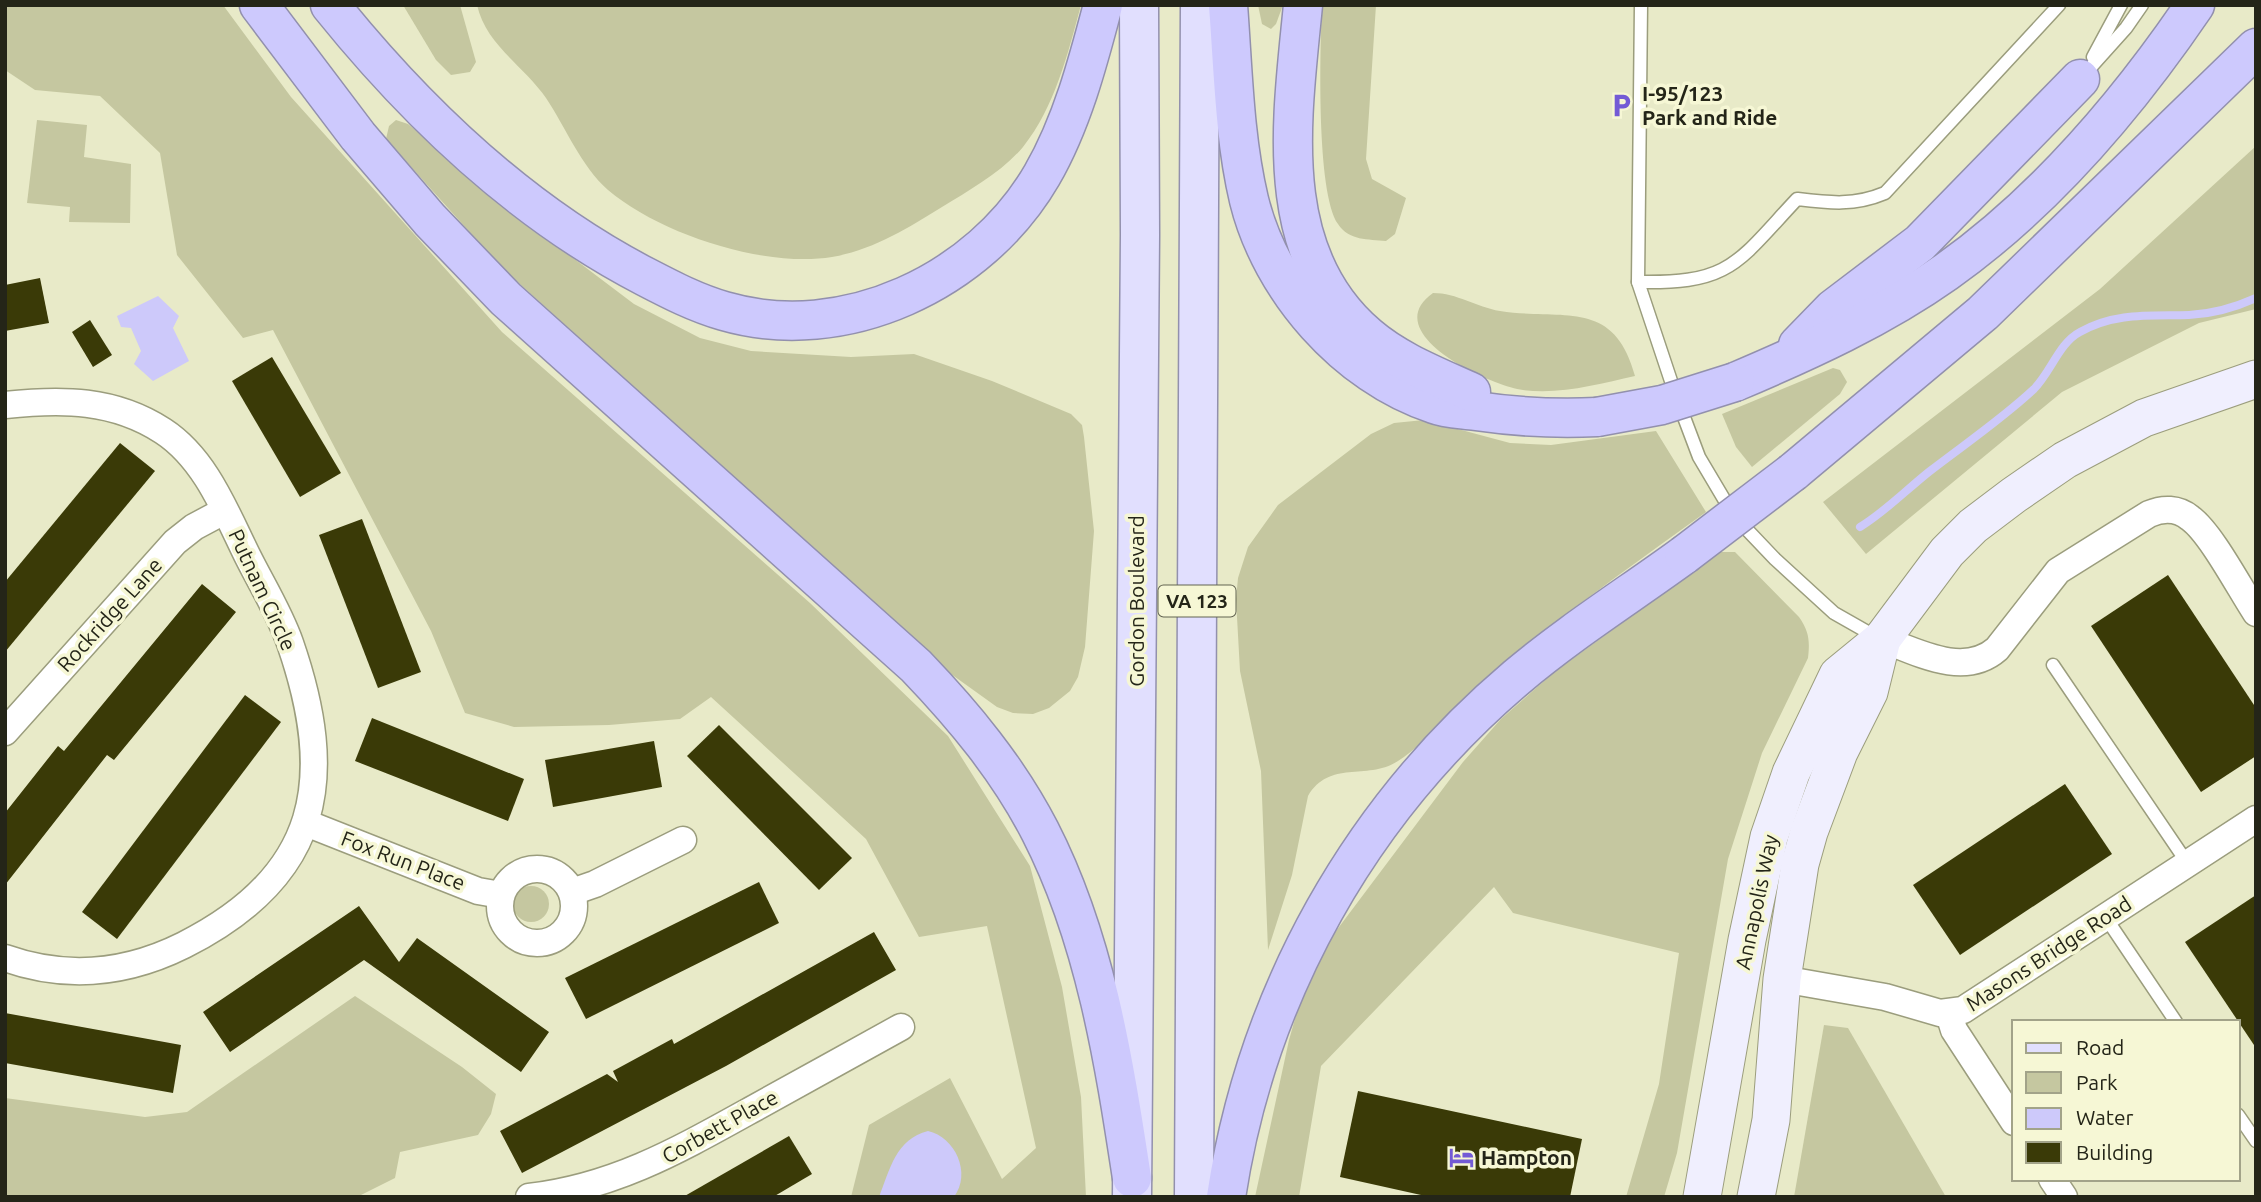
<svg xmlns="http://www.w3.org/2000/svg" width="2261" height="1202" font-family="Ubuntu,sans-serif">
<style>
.green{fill:#c5c7a0}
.water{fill:#cdc9fa}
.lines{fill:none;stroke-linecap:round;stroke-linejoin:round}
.stream{stroke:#cdc9fa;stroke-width:8}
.building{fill:#3a3a07}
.lane-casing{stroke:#9b9d7d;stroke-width:15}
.street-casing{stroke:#9b9d7d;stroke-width:29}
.secondary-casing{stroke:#9b9d7d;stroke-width:39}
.primary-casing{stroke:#9290ad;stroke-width:41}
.highway-casing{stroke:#9290ad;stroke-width:41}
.lane{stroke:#fff;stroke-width:12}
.street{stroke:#fff;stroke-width:26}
.secondary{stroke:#f0effe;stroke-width:37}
.primary{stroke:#e1dffe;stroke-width:38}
.highway{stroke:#cdc9fd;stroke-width:38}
.highway-bridge-casing{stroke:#9290ad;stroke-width:41;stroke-linecap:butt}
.highway-bridge{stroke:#cdc9fd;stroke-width:38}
.labels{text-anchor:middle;stroke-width:7;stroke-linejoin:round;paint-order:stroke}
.shield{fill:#f6f7d5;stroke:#636451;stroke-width:2}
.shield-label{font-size:19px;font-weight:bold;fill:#242518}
.poi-label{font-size:21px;font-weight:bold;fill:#242518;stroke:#f6f7d5;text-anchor:start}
.street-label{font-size:21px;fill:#242518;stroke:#f6f7d5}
</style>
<rect width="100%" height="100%" fill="#e8eac8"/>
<g class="green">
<polygon points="5,5 223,5 291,97 502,332 810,603 948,736 1030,866 1062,987 1081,1097 1086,1197 851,1197 869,1125 950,1078 1002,1179 1036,1148 987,926 919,937 866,839 711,697 680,719 609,725 514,727 465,713 431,631 273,330 243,338 177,255 160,153 100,96 35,90 5,70"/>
<polygon points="403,5 460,5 476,62 470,72 451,75 436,60"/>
<path d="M 477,5 L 1081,5 C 1068,53 1055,107 1023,147 C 1002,172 970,190 942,207 C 908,228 873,250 832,257 C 764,268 660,234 608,190 C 581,166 566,128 546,98 C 524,66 486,45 477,5 Z"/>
<polygon points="1258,5 1283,5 1276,24 1271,29 1262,24"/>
<path d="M 1322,5 L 1376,5 L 1366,159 L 1372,179 L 1406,198 L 1395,234 L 1386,241 C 1368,239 1349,241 1338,224 C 1316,192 1320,48 1322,5 Z"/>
<polygon points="37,120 87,125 84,157 131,164 130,223 69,222 70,207 27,203"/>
<polygon points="396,120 408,124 536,230 634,304 700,338 751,351 851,357 914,354 992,381 1071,414 1082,425 1084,437 1094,531 1085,647 1078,677 1070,691 1049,708 1033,714 1013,713 997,707 951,674 501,267 386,139 389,126"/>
<polygon points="2256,146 2256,309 2199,323 2062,392 1866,554 1823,502 2100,289"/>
<path d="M 1433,293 C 1457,293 1476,307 1500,311 C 1562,321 1614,297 1635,376 C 1599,384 1560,395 1523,390 C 1490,386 1376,333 1433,293 Z"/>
<polygon points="1833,368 1840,370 1847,382 1840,394 1752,467 1736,447 1722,414"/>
<path d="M 1424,420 L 1510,443 L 1551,445 L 1656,431 L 1706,512 C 1631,566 1555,620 1484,680 C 1454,704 1431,740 1398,761 C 1368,781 1330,759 1308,796 L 1292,875 L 1268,950 L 1261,771 L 1240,671 L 1236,599 L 1238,578 L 1248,547 L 1278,505 L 1371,434 L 1394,423 Z"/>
<path d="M 1720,552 L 1735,552 L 1799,617 C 1809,631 1810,641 1808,658 L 1762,753 L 1728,859 L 1677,1153 L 1664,1197 L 1626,1197 L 1659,1084 L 1679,953 L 1513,913 L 1494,887 L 1321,1066 L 1299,1197 L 1255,1197 L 1289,1040 L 1305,984 L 1327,943 L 1463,762 L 1501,719 L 1553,673 Z"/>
<circle cx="531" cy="904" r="18"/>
<polygon points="355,996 462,1067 496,1094 491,1114 478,1135 400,1152 395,1178 357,1197 5,1197 5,1098 145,1117 187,1112"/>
<polygon points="1824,1025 1848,1028 1946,1197 1794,1197"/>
</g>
<g class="water">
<polygon points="158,296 179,316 173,328 189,361 153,381 134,364 141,351 131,328 121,327 117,316"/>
<path d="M 928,1131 C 955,1137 972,1173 954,1197 L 879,1197 C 890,1169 896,1139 928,1131 Z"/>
</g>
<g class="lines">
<path class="stream" d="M 1860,527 C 1886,511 1906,490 1930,471 C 1965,444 2002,419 2034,389 C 2051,372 2059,343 2080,332 C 2115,312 2151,316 2189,315 C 2211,314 2236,307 2256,298"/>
</g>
<g class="building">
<polygon points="40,278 49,323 5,331 5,285"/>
<polygon points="90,320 112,355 93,367 72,332"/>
<polygon points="272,357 341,473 300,497 232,381"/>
<polygon points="120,443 155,471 5,652 5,582"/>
<polygon points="362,519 421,672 378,688 319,535"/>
<polygon points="2168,575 2256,708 2256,756 2201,792 2091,626"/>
<polygon points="202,584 236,612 114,760 107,755 5,885 5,813 58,746 64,751"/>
<polygon points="245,695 281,722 117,939 82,912"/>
<polygon points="372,718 524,779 508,821 355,761"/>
<polygon points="719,725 852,858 819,890 687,756"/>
<polygon points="654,741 662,787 553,807 545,760"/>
<polygon points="2065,784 2112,854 1960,955 1913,885"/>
<polygon points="759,882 779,923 586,1019 565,978"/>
<polygon points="2256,895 2256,1048 2185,942"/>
<polygon points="359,906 399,962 417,938 549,1032 521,1072 364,960 230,1052 203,1012"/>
<polygon points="874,932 896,970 726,1066 522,1173 500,1131 607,1074 618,1082 613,1071 672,1039 674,1044"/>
<polygon points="5,1013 181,1045 173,1093 5,1063"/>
<polygon points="1358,1091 1582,1139 1570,1197 1430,1197 1340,1177"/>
<polygon points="789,1136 812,1174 773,1197 683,1197"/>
</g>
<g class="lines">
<defs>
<g id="lane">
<polyline points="1641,5 1638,282 1676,396 1699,457 1734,516 1775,559 1834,613 1878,638"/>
<polyline points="2093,57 2121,5"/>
<polyline points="2082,77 2126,28 2142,5"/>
<path d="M 1638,282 C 1731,284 1737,263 1797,199 C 1830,203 1854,206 1885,193 L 2059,5"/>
<polyline points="2053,665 2188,864"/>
<polyline points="2106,918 2176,1022"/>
<polyline points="2238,1115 2256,1141"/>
</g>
<g id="street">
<path d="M 5,405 C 62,399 114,399 163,431 C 206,459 226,513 248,557 C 262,585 280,614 290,643 C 337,779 321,876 184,945 C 126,974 67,980 5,958"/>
<path d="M 1882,639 C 1917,652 1964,678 1997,649 L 2058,571 L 2149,514 C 2163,508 2178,508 2190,518 C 2211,533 2240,589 2256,613"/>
<polyline points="5,732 175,542 194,527 224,511"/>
<polyline points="306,823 478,891 501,895"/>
<circle cx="537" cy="906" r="37"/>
<polyline points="572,892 595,884 683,840"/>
<polyline points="1782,979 1885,997 1940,1013 1963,1010 2256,819"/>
<polyline points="1949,1014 1954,1030 2014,1122"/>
<polyline points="2052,1179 2064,1197"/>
<path d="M 529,1197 C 614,1187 677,1151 751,1110 C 801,1082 851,1055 901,1027"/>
</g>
<g id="secondary">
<polyline points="1702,1197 1747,940 1769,837 1791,773 1838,675 1882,639 1947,552 1973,526 2014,495 2065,460 2144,418 2256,379"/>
<polyline points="1756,1197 1771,1120 1782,979 1800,864 1809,832 1839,752 1869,692 1882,639"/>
</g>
<g id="primary">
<polyline points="1132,1197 1140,235 1139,5"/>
<polyline points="1194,1197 1200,5"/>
</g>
<g id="highway">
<path d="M 259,5 L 358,136 L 430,220 L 506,299 L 916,666 C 964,716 1008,769 1040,831 C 1095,938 1114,1060 1132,1178"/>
<path d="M 330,5 C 417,113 522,213 646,277 C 671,290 696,303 724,311 C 844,346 980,282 1042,175 C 1072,123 1088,62 1103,5"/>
<path d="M 1228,5 C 1233,70 1234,137 1249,200 C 1271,289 1346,375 1434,404 C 1447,409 1463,409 1476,411 C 1517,417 1556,419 1597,417"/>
<path d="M 1303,5 C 1292,119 1270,253 1368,336 C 1397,361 1436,376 1471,392"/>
<polyline points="1798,345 1833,309 1920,243 2080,79"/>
<path d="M 1735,382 C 1808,351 1881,318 1946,272 C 2046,201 2127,105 2195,5"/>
<polyline points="1793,472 1983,313 2256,48"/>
<path d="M 1226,1197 C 1257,993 1360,810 1517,677 C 1569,633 1629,595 1684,555"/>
</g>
</defs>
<use href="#lane" class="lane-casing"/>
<use href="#street" class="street-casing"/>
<use href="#secondary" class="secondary-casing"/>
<use href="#primary" class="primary-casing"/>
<use href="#highway" class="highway-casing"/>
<use href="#lane" class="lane"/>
<use href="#street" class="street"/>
<use href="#secondary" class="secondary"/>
<use href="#primary" class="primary"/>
<use href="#highway" class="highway"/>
<defs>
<g id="highway-bridge">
<polyline points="1597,417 1662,405 1735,382"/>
<polyline points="1684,555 1793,472"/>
</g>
</defs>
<use href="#highway-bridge" class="highway-bridge-casing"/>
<use href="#highway-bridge" class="highway-bridge"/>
</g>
<defs>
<symbol id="parking-bare" viewBox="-9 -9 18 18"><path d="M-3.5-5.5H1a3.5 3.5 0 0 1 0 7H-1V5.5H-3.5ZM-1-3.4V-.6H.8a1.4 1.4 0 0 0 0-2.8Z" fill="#735bd5" stroke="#f6f7d5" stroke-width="2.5" paint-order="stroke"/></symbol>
<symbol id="hotel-bare" viewBox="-9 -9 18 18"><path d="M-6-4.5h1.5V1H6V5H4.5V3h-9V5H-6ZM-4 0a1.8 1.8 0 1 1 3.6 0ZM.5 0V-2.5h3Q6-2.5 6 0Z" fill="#735bd5" stroke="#f6f7d5" stroke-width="2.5" paint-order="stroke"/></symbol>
</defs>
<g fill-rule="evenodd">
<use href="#parking-bare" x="1604" y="88" width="35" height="35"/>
<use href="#hotel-bare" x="1444" y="1140" width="35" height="35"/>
</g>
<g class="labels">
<rect class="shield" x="1158.5" y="585.5" width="77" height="31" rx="5"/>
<g class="shield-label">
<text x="1197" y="608">VA 123</text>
</g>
<g class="poi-label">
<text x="1642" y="101">I-95/123<tspan x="1642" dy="24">Park and Ride</tspan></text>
<text x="1481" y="1165">Hampton</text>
</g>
<g class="street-label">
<text transform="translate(262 590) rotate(65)" y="7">Putnam Circle</text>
<text transform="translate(1137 601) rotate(-90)" y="7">Gordon Boulevard</text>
<text transform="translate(110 615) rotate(-48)" y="7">Rockridge Lane</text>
<text transform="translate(403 861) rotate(21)" y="7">Fox Run Place</text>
<text transform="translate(1757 902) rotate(-78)" y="7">Annapolis Way</text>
<text transform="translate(2049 954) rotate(-33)" y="7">Masons Bridge Road</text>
<text transform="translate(720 1127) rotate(-29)" y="7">Corbett Place</text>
</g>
</g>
<rect width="2261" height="1202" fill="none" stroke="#242518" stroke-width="14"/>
<rect x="2012" y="1020" width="228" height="161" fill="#f6f7d5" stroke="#a2a389" stroke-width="2"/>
<rect x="2026" y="1043" width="35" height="10" fill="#e1dffe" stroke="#a2a389" stroke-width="2"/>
<text x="2076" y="1055" font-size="21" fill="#242518">Road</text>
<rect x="2026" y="1072" width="35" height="21" fill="#c5c7a0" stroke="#a2a389" stroke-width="2"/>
<text x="2076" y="1090" font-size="21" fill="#242518">Park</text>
<rect x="2026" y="1108" width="35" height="21" fill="#cdc9fa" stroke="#a2a389" stroke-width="2"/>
<text x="2076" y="1125" font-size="21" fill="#242518">Water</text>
<rect x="2026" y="1142" width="35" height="21" fill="#3a3a07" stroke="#a2a389" stroke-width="2"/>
<text x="2076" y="1160" font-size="21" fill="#242518">Building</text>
</svg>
